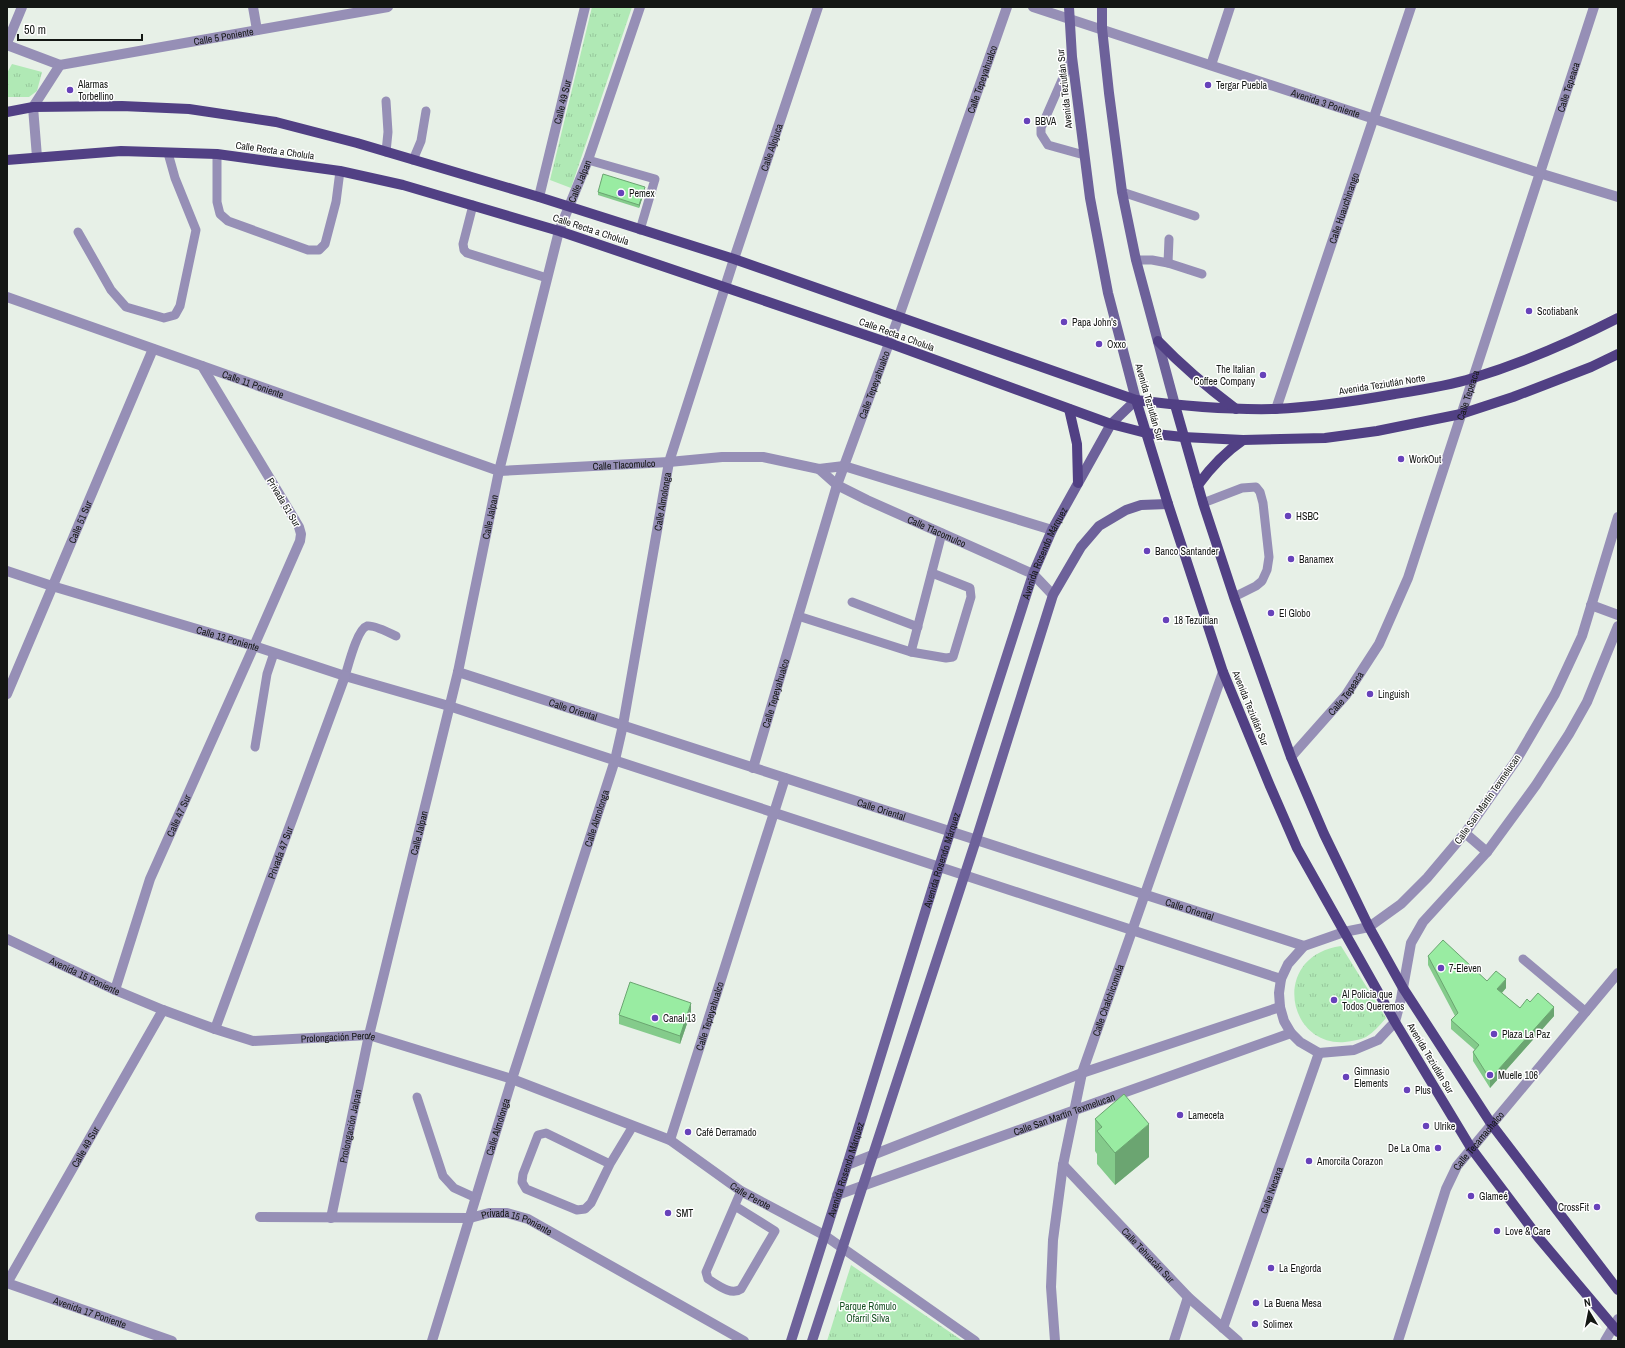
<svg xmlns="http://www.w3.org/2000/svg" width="1625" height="1348" font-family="'Archivo Narrow',sans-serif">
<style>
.park{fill:url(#park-tufts)}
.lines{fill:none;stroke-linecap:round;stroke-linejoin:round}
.lane{stroke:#968fb6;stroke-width:9}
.street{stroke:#968fb6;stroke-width:10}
.secondary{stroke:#6d619a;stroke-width:10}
.primary{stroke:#514084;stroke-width:10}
.wall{fill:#84cb8b}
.shaded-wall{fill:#6ba571}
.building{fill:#99eca2;stroke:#6ba571}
.poi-dot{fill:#6742ba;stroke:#fff;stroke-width:1.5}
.labels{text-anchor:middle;stroke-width:3;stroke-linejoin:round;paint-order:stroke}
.street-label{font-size:10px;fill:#141714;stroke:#fff}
.poi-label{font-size:10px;fill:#141714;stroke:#fff;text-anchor:start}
.park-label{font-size:10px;fill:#185123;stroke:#fff}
</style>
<defs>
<pattern id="park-tufts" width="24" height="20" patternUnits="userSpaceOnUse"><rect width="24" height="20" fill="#b0e9b5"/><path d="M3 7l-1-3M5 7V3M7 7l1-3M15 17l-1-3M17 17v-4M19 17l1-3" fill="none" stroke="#96c79b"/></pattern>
</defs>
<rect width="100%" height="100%" fill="#e7f0e7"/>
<g class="park">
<polygon points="592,7 632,7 571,188 550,180"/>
<polygon points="12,64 42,72 37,91 29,97 7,97 7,73"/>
<path d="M 1341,946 L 1386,1018 C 1380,1025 1374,1032 1366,1037 C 1360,1040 1352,1041 1345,1042 C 1287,1047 1270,956 1341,946 Z"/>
<polygon points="851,1265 963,1341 827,1341"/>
</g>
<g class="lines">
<g class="lane">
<polyline points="1072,57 1041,128 1041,134 1048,145 1084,155"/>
<polyline points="386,101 388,132 386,152"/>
<polyline points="217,154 217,202 220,214 228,221 308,250 319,250 325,244 336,202 340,171"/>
<polyline points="413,160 421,141 426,111"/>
<polyline points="588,160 655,179 640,230"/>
<polyline points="1122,192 1195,216"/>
<polyline points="473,205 463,244 464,250 467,253 547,278"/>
<polyline points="78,232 111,290 126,307 164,318 175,315 180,306 196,230 175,178 168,153"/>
<polyline points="1136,260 1152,260 1168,263 1169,239"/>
<polyline points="1168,263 1202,274"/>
<polyline points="1203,503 1242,488 1256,487 1260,492 1263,503 1269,557 1267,570 1262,581 1256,586 1234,597"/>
<polyline points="852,602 918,627"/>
<polyline points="798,616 911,652 946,658 953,657 971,597 970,588 932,573"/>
<polyline points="911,652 942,533"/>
<path d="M 345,676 C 348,667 357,629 367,626 C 373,625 390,633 396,636"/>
<polyline points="255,747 267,674 274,653"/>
<polyline points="1523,959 1586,1012"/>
<polyline points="417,1097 443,1176 454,1188 476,1198"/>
<polyline points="610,1164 546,1133 538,1135 523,1174 522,1182 526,1189 577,1210 585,1209 591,1203 610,1164 633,1126"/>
<path d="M 735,1206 L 775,1231 L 741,1289 C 731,1296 718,1285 708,1279 L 706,1272 L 741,1191"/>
</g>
<g class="street">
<polyline points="253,7 257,30"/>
<path id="s1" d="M 1033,7 L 1539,173 L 1618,197"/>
<polyline points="7,43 22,7"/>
<polyline points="7,45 60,65"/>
<path id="s2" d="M 60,65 L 388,7"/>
<polyline points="1211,65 1230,7"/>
<polyline points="37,157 33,107 60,65"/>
<path id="s3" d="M 539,197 L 585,7"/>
<path id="s4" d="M 7,297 L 499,471 L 669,462 L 722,457 L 763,457 L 819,469 L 844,466 L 1052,530"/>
<path id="s5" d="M 1276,409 L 1411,7"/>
<path id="s6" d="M 819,469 L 837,485 L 867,500 L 1033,574 L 1053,595"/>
<polyline points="1618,517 1582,636 1555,694 1517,759 1465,833 1427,878 1401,904 1369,927 1344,932 1304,946 1288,964 1281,979 1279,993 1280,1007 1284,1021 1291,1033 1300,1042 1319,1053 1354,1050 1378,1040 1395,1022 1401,999 1411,943 1423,922 1487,852 1536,785 1569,734 1587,702 1618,626"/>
<path id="s7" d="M 7,571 L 52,586 L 254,646 L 345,676 L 449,706 L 1281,979"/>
<polyline points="1591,605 1618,615"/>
<path id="s8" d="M 458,672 L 1304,946"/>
<path id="s9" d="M 7,694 L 153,349"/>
<path id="s10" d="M 1291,757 L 1346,695 L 1379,644 L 1408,578 L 1594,7"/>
<path id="s11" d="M 753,768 L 837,485 L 899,316 L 1007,7"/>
<polyline points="1465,833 1487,852"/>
<path id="s12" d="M 7,939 L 115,990 L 163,1010 L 215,1029 L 253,1041 L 369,1035 L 512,1079 L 670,1140 L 741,1191 L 824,1235 L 975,1341"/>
<path id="s13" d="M 115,990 L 150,879 L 254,646 L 300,541 L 301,534 L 299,527 L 202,366"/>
<path id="s14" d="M 215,1029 L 345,676"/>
<path id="s15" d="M 670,1140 L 785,778"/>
<polyline points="847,1165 1082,1073 1280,1007"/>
<path id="s16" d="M 1063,1165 L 1188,1297 L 1238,1341"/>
<path id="s17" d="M 837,1195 L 1291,1033"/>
<path id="s18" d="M 260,1217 L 470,1218 L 489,1213 L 507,1213 L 528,1219 L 744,1341"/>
<path id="s19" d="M 331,1218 L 369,1035 L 458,672 L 499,471 L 559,231 L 588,160 L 640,7"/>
<path id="s20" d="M 7,1283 L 163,1010"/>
<path id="s21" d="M 7,1283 L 172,1341"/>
<path id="s22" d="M 1223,1328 L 1319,1053"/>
<path id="s23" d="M 432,1341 L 512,1079 L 615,760 L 623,725 L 669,462 L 734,259 L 818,7"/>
<path id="s24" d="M 1055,1341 L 1051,1287 L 1053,1240 L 1063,1165 L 1082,1073 L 1223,672"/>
<polyline points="1174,1341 1188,1297"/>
<path id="s25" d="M 1398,1341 L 1446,1189 L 1457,1166 L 1618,973"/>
<polyline points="1605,1341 1618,1319"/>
</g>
<g class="secondary">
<polyline points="1102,7 1102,28 1109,93 1122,192 1136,260 1175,405"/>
<path id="s26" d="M 791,1341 L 847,1165 L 939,867 L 1033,574 L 1052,530 L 1111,424 L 1136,400 L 1108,293 L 1090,198 L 1072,57 L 1069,7"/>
<polyline points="812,1341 976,840 1053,595 1081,547 1099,526 1126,510 1141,505 1168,504"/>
</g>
<g class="primary">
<path d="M 7,112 L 33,107 L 122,106 L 189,109 L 276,122 L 357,143 L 539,197 L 734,259 L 1136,400 C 1182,406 1229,410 1275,409 C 1315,407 1356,401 1395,394 C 1421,390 1448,386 1473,378 C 1522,363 1571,342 1618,318"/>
<polyline points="7,160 121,151 217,154 340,171 403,185 559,231 889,343 1111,424 1146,433 1183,437 1243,440 1325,438 1377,431 1461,414 1513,397 1591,367 1618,354"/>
<path d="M 1158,341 C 1182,366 1208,388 1236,409"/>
<polyline points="1136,400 1168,504 1223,672 1270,786 1297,848 1395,1022 1471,1148 1538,1237 1618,1332"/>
<polyline points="1175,405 1203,503 1234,597 1291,757 1324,834 1369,927 1403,988 1492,1125 1618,1290"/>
<polyline points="1069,409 1077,444 1078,483"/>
<path d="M 1198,485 C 1211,467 1224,453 1243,440"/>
</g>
</g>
<g class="wall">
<polygon points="645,190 639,208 598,195 598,192"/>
<polygon points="1428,956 1487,981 1506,988 1502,993 1520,1008 1530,1002 1554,1016 1490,1088 1473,1061 1473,1052 1475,1050 1451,1029 1451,1020 1455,1016 1428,965"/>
<polygon points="691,1012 680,1044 619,1024 619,1015"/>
<polygon points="1095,1119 1149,1157 1115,1185 1097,1164 1097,1154 1095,1151"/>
</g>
<g class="shaded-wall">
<polygon points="645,187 645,190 639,208 639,205"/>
<polygon points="1506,979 1506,988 1497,998 1497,989"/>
<polygon points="691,1003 691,1012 680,1044 680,1036"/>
<polygon points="1554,1007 1554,1016 1490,1088 1490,1079"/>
<polygon points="1149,1124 1149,1157 1115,1185 1115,1153"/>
</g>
<g class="building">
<polygon points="603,174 645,187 639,205 598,192"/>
<polygon points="1443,940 1487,981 1496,971 1506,979 1497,989 1520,1008 1527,999 1530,1002 1538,993 1554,1007 1490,1079 1473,1052 1479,1045 1451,1020 1458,1013 1428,956"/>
<polygon points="630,982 691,1003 680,1036 619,1015"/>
<polygon points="1124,1094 1149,1124 1115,1153 1097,1131 1102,1127 1095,1119"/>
</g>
<g class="poi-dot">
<circle cx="1208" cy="85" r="4"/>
<circle cx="70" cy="90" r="4"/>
<circle cx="1027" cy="121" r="4"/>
<circle cx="621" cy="193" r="4"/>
<circle cx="1529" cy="311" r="4"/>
<circle cx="1064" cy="322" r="4"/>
<circle cx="1099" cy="344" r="4"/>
<circle cx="1263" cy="375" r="4"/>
<circle cx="1401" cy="459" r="4"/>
<circle cx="1288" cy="516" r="4"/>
<circle cx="1147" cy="551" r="4"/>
<circle cx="1291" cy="559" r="4"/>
<circle cx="1271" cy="613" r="4"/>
<circle cx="1166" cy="620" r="4"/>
<circle cx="1370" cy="694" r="4"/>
<circle cx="1441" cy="968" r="4"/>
<circle cx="1334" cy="1000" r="4"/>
<circle cx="655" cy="1018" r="4"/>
<circle cx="1494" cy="1034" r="4"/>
<circle cx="1490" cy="1075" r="4"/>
<circle cx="1346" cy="1077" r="4"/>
<circle cx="1407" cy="1090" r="4"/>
<circle cx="1180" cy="1115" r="4"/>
<circle cx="1426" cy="1126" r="4"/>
<circle cx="688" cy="1132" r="4"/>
<circle cx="1438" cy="1148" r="4"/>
<circle cx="1309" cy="1161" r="4"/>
<circle cx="1471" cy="1196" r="4"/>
<circle cx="1597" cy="1207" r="4"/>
<circle cx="668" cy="1213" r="4"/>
<circle cx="1497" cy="1231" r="4"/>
<circle cx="1271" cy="1268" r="4"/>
<circle cx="1256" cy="1303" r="4"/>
<circle cx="1255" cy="1324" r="4"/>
</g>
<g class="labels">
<g class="street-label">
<text dy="4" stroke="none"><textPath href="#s2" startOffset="166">Calle 5 Poniente</textPath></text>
<text dy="4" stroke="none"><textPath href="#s11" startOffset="726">Calle Tepeyahualco</textPath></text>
<text dy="4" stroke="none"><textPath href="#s10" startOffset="732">Calle Tepeaca</textPath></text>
<text transform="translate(1064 89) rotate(-96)" y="4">Avenida Teziutlán Sur</text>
<text dy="4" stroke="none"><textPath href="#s3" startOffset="98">Calle 49 Sur</textPath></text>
<text dy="4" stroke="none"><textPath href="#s1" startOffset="308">Avenida 3 Poniente</textPath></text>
<text dy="4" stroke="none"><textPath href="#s23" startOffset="1243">Calle Aljojuca</textPath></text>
<text transform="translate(275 150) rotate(8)" y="4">Calle Recta a Cholula</text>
<text dy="4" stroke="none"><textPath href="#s19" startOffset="1067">Calle Jalpan</textPath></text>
<text dy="4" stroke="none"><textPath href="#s5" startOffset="212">Calle Huauchinango</textPath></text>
<text transform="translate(591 229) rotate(18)" y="4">Calle Recta a Cholula</text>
<text transform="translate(897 334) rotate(20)" y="4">Calle Recta a Cholula</text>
<text dy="4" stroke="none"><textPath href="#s4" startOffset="261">Calle 11 Poniente</textPath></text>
<text transform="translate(1382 384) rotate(-9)" y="4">Avenida Teziutlán Norte</text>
<text dy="4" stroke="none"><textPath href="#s11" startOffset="402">Calle Tepeyahualco</textPath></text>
<text dy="4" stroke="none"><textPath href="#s10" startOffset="408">Calle Tepeaca</textPath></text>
<text transform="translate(1150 402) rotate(74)" y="4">Avenida Teziutlán Sur</text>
<text dy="4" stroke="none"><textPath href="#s4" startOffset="647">Calle Tlacomulco</textPath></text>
<text transform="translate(284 502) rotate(59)" y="4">Privada 51 Sur</text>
<text dy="4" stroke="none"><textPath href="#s23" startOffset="872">Calle Almolonga</textPath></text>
<text dy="4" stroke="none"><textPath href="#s19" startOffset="719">Calle Jalpan</textPath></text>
<text dy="4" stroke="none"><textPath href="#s9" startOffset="187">Calle 51 Sur</textPath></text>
<text dy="4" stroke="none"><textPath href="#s6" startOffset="134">Calle Tlacomulco</textPath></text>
<text dy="4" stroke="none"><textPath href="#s26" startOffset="828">Avenida Rosendo Márquez</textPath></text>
<text dy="4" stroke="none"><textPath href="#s7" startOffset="231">Calle 13 Poniente</textPath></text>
<text dy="4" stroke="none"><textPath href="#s10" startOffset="84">Calle Tepeaca</textPath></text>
<text dy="4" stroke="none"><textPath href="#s11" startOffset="78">Calle Tepeyahualco</textPath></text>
<text transform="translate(1251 708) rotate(68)" y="4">Avenida Teziutlán Sur</text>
<text dy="4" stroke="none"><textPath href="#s8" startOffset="121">Calle Oriental</textPath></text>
<text transform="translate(1487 799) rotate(-55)" y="4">Calle San Martín Texmelucan</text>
<text dy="4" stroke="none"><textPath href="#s8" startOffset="445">Calle Oriental</textPath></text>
<text dy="4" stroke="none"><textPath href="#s13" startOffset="186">Calle 47 Sur</textPath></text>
<text dy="4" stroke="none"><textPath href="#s23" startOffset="548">Calle Almolonga</textPath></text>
<text dy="4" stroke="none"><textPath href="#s19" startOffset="395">Calle Jalpan</textPath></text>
<text dy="4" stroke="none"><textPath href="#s14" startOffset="188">Privada 47 Sur</textPath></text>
<text dy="4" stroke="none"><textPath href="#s26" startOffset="504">Avenida Rosendo Márquez</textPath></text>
<text dy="4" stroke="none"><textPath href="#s8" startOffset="769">Calle Oriental</textPath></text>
<text dy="4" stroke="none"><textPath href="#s12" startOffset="86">Avenida 15 Poniente</textPath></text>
<text dy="4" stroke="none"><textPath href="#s24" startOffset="348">Calle Chalchicomula</textPath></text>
<text dy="4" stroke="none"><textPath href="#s15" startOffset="130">Calle Tepeyahualco</textPath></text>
<text dy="4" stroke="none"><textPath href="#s12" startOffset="352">Prolongación Perote</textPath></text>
<text transform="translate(1431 1058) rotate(59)" y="4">Avenida Teziutlán Sur</text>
<text dy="4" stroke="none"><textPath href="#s17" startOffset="241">Calle San Martín Texmelucan</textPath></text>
<text dy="4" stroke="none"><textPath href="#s19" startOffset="94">Prolongación Jalpan</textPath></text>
<text dy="4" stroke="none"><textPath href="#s23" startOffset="224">Calle Almolonga</textPath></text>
<text dy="4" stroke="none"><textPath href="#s25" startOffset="218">Calle Tecamachalco</textPath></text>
<text dy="4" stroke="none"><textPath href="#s20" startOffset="157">Calle 49 Sur</textPath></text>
<text dy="4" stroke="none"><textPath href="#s26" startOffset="180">Avenida Rosendo Márquez</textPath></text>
<text dy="4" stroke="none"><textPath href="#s22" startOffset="146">Calle Necaxa</textPath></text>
<text dy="4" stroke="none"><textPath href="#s12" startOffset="800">Calle Perote</textPath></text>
<text dy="4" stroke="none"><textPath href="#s18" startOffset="259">Privada 15 Poniente</textPath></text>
<text dy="4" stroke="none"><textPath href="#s16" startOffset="124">Calle Tehuacán Sur</textPath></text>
<text dy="4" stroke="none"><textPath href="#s21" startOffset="88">Avenida 17 Poniente</textPath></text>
</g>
<g class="poi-label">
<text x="78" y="88">Alarmas<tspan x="78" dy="12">Torbellino</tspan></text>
<text x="1216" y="89">Tergar Puebla</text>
<text x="1035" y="125">BBVA</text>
<text x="629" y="197">Pemex</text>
<text x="1537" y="315">Scotiabank</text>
<text x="1072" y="326">Papa John's</text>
<text x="1107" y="348">Oxxo</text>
<text x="1255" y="373" text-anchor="end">The Italian<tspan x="1255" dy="12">Coffee Company</tspan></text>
<text x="1409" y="463">WorkOut</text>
<text x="1296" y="520">HSBC</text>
<text x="1155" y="555">Banco Santander</text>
<text x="1299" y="563">Banamex</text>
<text x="1279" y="617">El Globo</text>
<text x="1174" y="624">18 Tezuitlan</text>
<text x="1378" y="698">Linguish</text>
<text x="1449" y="972">7-Eleven</text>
<text x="1342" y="998">Al Policia que<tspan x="1342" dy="12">Todos Queremos</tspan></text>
<text x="663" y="1022">Canal 13</text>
<text x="1502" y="1038">Plaza La Paz</text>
<text x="1354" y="1075">Gimnasio<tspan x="1354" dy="12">Elements</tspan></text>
<text x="1498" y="1079">Muelle 106</text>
<text x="1415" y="1094">Plus</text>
<text x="1188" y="1119">Lameceta</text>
<text x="1434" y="1130">Ulrike</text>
<text x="696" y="1136">Café Derramado</text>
<text x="1430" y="1152" text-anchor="end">De La Oma</text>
<text x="1317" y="1165">Amorcita Corazon</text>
<text x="1479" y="1200">Glameé</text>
<text x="1589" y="1211" text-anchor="end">CrossFit</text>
<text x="676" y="1217">SMT</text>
<text x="1505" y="1235">Love &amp; Care</text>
<text x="1279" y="1272">La Engorda</text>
<text x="1264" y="1307">La Buena Mesa</text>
<text x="1263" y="1328">Solimex</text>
</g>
<g class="park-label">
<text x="868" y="1310">Parque Rómulo<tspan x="868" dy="12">Ofarril Silva</tspan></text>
</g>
</g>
<rect width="1625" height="1348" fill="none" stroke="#141714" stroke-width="16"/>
<g transform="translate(1589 1312) rotate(350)" stroke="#ffffff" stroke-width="3" paint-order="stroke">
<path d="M0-3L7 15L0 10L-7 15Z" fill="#141714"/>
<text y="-6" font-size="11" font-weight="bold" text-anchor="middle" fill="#141714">N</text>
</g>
<path d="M18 34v6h124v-6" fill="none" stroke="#141714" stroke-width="2"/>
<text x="24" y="34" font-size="12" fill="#141714" stroke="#ffffff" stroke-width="3" paint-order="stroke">50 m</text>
</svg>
